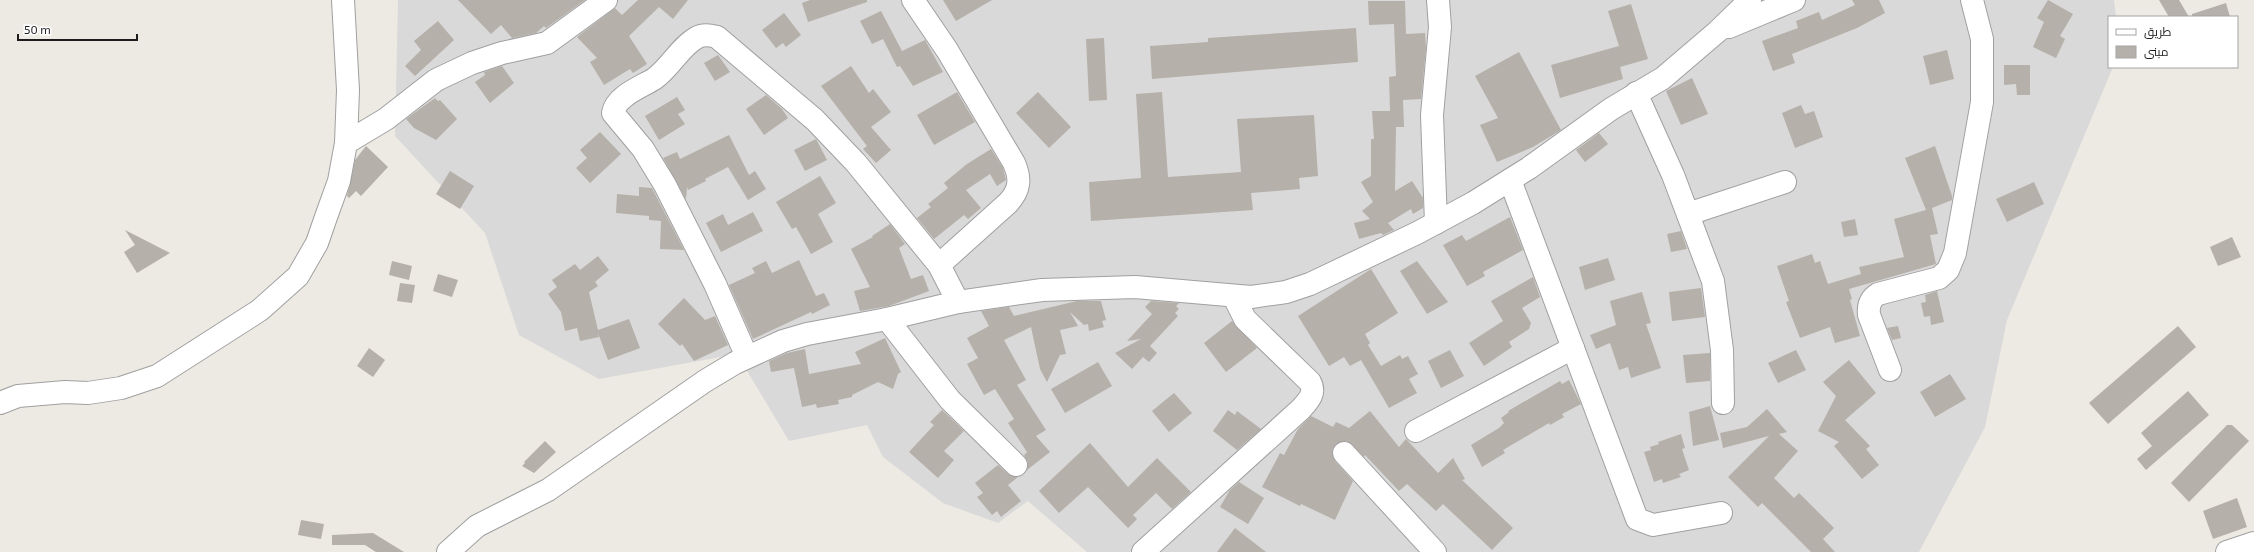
<svg xmlns="http://www.w3.org/2000/svg" width="2254" height="552" font-family="'Exo 2',Cairo,sans-serif">
<style>
.residential{fill:#dad9d9}
.building{fill:#b5b0a9}
.lines{fill:none;stroke-linecap:round;stroke-linejoin:round}
.minor-casing{stroke:#a0a0a0;stroke-width:24}
.minor{stroke:#fff;stroke-width:22}
</style>
<rect width="100%" height="100%" fill="#eceae3"/>
<polygon class="residential" points="398,0 2114,0 2116,17 2109,17 2109,67 2113,67 2007,320 1985,427 1919,552 1087,552 1028,501 998,523 943,503 883,457 867,425 789,441 737,354 599,379 519,335 485,233 395,136"/>
<g class="building">
<polygon points="458,0 585,0 546,28 544,26 536,33 512,38 501,25 491,34"/>
<polygon points="638,0 688,0 673,19 659,7 629,36 647,64 633,73 630,69 604,85 590,62 597,58 577,37 615,8 622,15"/>
<polygon points="810,0 867,0 867,2 808,22 802,3"/>
<polygon points="943,0 992,0 956,21"/>
<polygon points="1852,0 1879,0 1885,13 1857,28 1792,54 1795,63 1773,71 1762,41 1798,28 1796,21 1819,12 1822,20 1855,5"/>
<polygon points="2048,0 2073,14 2060,36 2065,39 2056,58 2033,47 2044,22 2037,18"/>
<polygon points="2159,0 2179,0 2189,17 2169,17"/>
<polygon points="1368,1 1405,1 1406,34 1425,33 1426,48 1421,99 1403,100 1404,127 1396,127 1395,191 1412,181 1423,198 1423,208 1413,214 1411,209 1388,223 1394,230 1383,235 1381,233 1359,239 1354,223 1370,219 1362,211 1373,202 1361,182 1371,176 1371,139 1374,139 1372,111 1390,111 1389,77 1396,76 1394,24 1369,25"/>
<polygon points="2226,3 2230,17 2192,17 2192,14"/>
<polygon points="1631,4 1648,59 1620,67 1623,79 1560,98 1551,65 1619,46 1608,11"/>
<polygon points="881,11 902,51 925,40 943,72 913,86 900,66 897,67 883,39 872,44 860,21"/>
<polygon points="784,13 801,35 786,47 783,43 776,48 762,30"/>
<polygon points="438,21 454,40 415,76 405,66 421,50 414,41"/>
<polygon points="1356,28 1358,62 1152,79 1150,46 1208,42 1208,38"/>
<polygon points="1104,38 1107,100 1089,101 1086,39"/>
<polygon points="1947,50 1954,79 1930,85 1923,56"/>
<polygon points="1519,52 1561,130 1533,147 1497,162 1480,125 1498,118 1475,76"/>
<polygon points="718,55 730,72 715,81 704,63"/>
<polygon points="2004,65 2030,65 2030,95 2017,95 2016,84 2004,85"/>
<polygon points="502,66 514,83 490,103 475,82 485,75 484,72"/>
<polygon points="851,66 869,93 873,89 891,112 871,127 891,150 876,163 863,149 867,146 821,86"/>
<polygon points="1692,78 1708,114 1681,125 1666,91"/>
<polygon points="957,92 975,122 934,145 917,115"/>
<polygon points="1038,92 1071,127 1049,148 1016,113"/>
<polygon points="1162,92 1168,177 1241,172 1237,119 1314,115 1318,176 1299,178 1300,189 1251,193 1253,210 1091,221 1089,182 1141,178 1136,94"/>
<polygon points="766,95 782,109 788,118 764,135 746,109"/>
<polygon points="677,97 685,110 678,114 685,124 659,140 645,116"/>
<polygon points="435,98 438,101 440,100 457,119 436,140 414,128 406,119"/>
<polygon points="1801,105 1805,114 1814,111 1823,137 1795,148 1782,113"/>
<polygon points="600,132 621,154 590,183 576,168 587,158 580,150"/>
<polygon points="1599,133 1608,144 1585,162 1576,150"/>
<polygon points="729,135 749,175 755,171 766,189 748,200 728,167 705,179 706,181 688,190 687,187 686,199 663,158 677,152 680,159"/>
<polygon points="816,139 827,160 805,171 794,150"/>
<polygon points="366,146 388,167 361,196 356,191 349,198 347,196 355,160"/>
<polygon points="1935,146 1952,196 1952,200 1932,208 1938,234 1930,235 1936,264 1849,289 1852,299 1850,300 1860,336 1835,343 1830,327 1800,338 1786,302 1789,301 1777,266 1812,254 1815,263 1820,261 1828,284 1861,274 1859,267 1904,257 1894,219 1926,210 1905,158"/>
<polygon points="991,149 1003,168 1006,180 997,186 990,174 966,190 981,208 968,219 964,215 934,239 917,218 931,207 928,204 948,188 944,183 967,164"/>
<polygon points="450,171 474,186 460,209 436,194"/>
<polygon points="820,176 836,203 818,214 833,242 811,254 796,227 792,229 776,202"/>
<polygon points="2034,182 2044,204 2007,222 1996,199"/>
<polygon points="639,187 652,188 684,250 660,249 661,221 649,220 649,216 616,213 617,194 639,196"/>
<polygon points="753,212 763,231 721,252 706,223 723,214 728,225"/>
<polygon points="1510,217 1523,250 1483,272 1485,276 1467,286 1443,245 1462,235 1466,241"/>
<polygon points="1855,219 1858,235 1844,237 1841,222"/>
<polygon points="890,224 905,244 899,248 911,279 923,275 929,291 889,306 860,311 854,291 870,287 851,249 873,237 872,236"/>
<polygon points="125,230 170,253 137,273 124,252 135,245"/>
<polygon points="1681,231 1687,249 1671,252 1667,234"/>
<polygon points="2232,237 2241,257 2218,266 2210,247"/>
<polygon points="598,256 609,270 595,282 598,286 589,292 598,330 629,319 640,348 608,360 598,333 599,337 580,341 577,328 565,331 561,312 548,294 557,287 552,280 575,264 580,270"/>
<polygon points="1608,258 1615,280 1585,290 1579,267"/>
<polygon points="799,260 816,296 824,293 830,305 812,314 811,312 753,339 729,285 755,273 752,268 766,261 772,273"/>
<polygon points="392,261 412,266 409,280 389,275"/>
<polygon points="1417,261 1448,302 1427,314 1400,271"/>
<polygon points="1371,269 1398,313 1365,334 1370,343 1368,345 1381,366 1400,355 1402,359 1408,356 1418,374 1409,379 1417,393 1389,408 1361,360 1350,366 1344,357 1329,366 1298,316"/>
<polygon points="438,274 458,280 452,297 433,291"/>
<polygon points="1533,277 1540,297 1522,308 1531,323 1529,329 1509,342 1512,347 1484,366 1469,343 1503,321 1491,301"/>
<polygon points="400,283 415,285 412,303 397,301"/>
<polygon points="1701,288 1705,317 1672,321 1669,292"/>
<polygon points="1937,291 1944,322 1931,325 1930,316 1924,317 1921,303 1926,302 1925,295"/>
<polygon points="1642,292 1651,323 1646,324 1661,368 1631,378 1628,367 1619,370 1610,343 1596,349 1590,335 1616,325 1610,301"/>
<polygon points="684,298 705,320 715,316 728,345 694,361 682,344 680,346 658,324"/>
<polygon points="1077,301 1101,301 1106,320 1102,321 1104,327 1089,331 1088,324 1084,325 1070,312 1078,326 1060,330 1066,354 1060,355 1047,382 1040,369 1031,327 1004,340 1026,380 1017,385 1046,430 1036,436 1050,452 1027,470 1028,462 1024,455 1027,452 1008,423 1014,419 995,389 984,395 967,364 978,358 967,338 989,326 981,311 1009,307 1014,316"/>
<polygon points="1151,301 1179,303 1176,306 1179,309 1175,313 1178,316 1150,346 1157,353 1149,362 1143,357 1132,369 1115,353 1141,339 1127,341 1152,314 1145,307"/>
<polygon points="1232,321 1257,348 1226,372 1204,343"/>
<polygon points="1898,326 1901,338 1892,340 1887,328"/>
<polygon points="2178,326 2196,347 2108,424 2089,403"/>
<polygon points="885,338 901,372 898,374 893,389 878,382 852,395 852,397 838,400 839,404 817,408 816,404 802,407 794,368 771,372 769,361 787,353 805,349 809,374 861,364 855,352"/>
<polygon points="369,348 385,360 373,377 357,366"/>
<polygon points="1450,350 1464,376 1441,388 1428,361"/>
<polygon points="1796,350 1806,370 1778,383 1768,363"/>
<polygon points="1710,353 1710,381 1686,383 1683,355"/>
<polygon points="1849,360 1876,393 1845,420 1870,446 1866,449 1879,465 1862,479 1834,446 1839,442 1818,431 1836,396 1823,382"/>
<polygon points="1098,362 1112,386 1065,413 1051,389"/>
<polygon points="1950,374 1966,399 1935,417 1920,392"/>
<polygon points="1569,380 1581,404 1562,414 1564,417 1550,425 1549,423 1503,450 1505,453 1482,467 1471,445 1499,428 1504,423 1501,418 1509,412 1508,411 1560,381 1562,384"/>
<polygon points="2188,391 2209,415 2146,470 2137,459 2152,446 2141,433"/>
<polygon points="1174,393 1192,413 1169,432 1152,411"/>
<polygon points="1710,406 1719,440 1693,446 1689,412"/>
<polygon points="1767,409 1787,432 1779,434 1798,451 1774,478 1794,498 1799,493 1834,528 1823,539 1835,552 1811,552 1762,503 1758,507 1728,477 1769,436 1723,448 1720,433 1747,427"/>
<polygon points="942,410 964,431 944,451 954,460 938,478 909,452 934,425 930,422"/>
<polygon points="1228,410 1235,415 1237,411 1261,429 1237,450 1213,431"/>
<polygon points="1370,411 1399,447 1406,439 1438,473 1453,458 1465,479 1462,480 1513,528 1492,550 1443,504 1436,511 1407,484 1399,491 1365,455 1364,457 1347,441 1336,444 1332,450 1335,461 1353,481 1335,520 1301,504 1300,506 1262,487 1280,453 1284,455 1298,429 1311,416 1333,427 1336,422 1349,428"/>
<polygon points="2227,425 2232,425 2249,441 2189,502 2171,483"/>
<polygon points="1681,434 1685,448 1682,449 1689,470 1679,474 1681,477 1663,483 1662,479 1654,482 1644,452 1651,450 1650,447 1659,444 1658,442"/>
<polygon points="545,441 556,452 534,473 522,466 525,463 524,462"/>
<polygon points="1090,443 1128,487 1157,458 1191,492 1172,509 1156,493 1133,515 1137,519 1128,528 1088,487 1059,513 1039,491"/>
<polygon points="998,465 1008,474 1018,477 1008,485 1021,501 1001,517 997,511 992,515 977,497 983,493 975,483"/>
<polygon points="1239,482 1264,498 1248,524 1220,507 1230,490"/>
<polygon points="2237,498 2247,527 2213,539 2203,511"/>
<polygon points="301,520 324,524 321,539 298,535"/>
<polygon points="1235,528 1266,552 1217,552"/>
<polygon points="373,533 404,552 376,552 365,545 332,545 332,535"/>
</g>
<g class="lines">
<defs>
<g id="minor">
<path d="M 913,0 L 947,50 L 1014,163 C 1021,179 1020,190 1008,203 L 939,265"/>
<polyline points="1729,27 1794,0"/>
<polyline points="1636,93 1673,175 1713,281 1722,350 1723,403"/>
<polyline points="346,143 386,119 436,80 472,63 502,53 547,43 606,0"/>
<polyline points="1510,180 1637,519 1653,525 1721,513"/>
<polyline points="1688,214 1785,182"/>
<polyline points="1436,223 1432,115 1440,27 1438,0"/>
<polyline points="887,319 950,400 1016,465"/>
<path d="M 747,357 L 715,284 L 665,185 L 643,149 L 613,113 C 616,96 641,87 654,79 C 670,68 680,47 696,38 C 703,34 709,35 717,37 L 815,120 L 856,163 L 939,265 L 958,302"/>
<path d="M 1890,370 L 1869,315 C 1868,306 1870,299 1878,294 L 1939,278 L 1948,270 L 1955,253 L 1982,102 L 1982,39 L 1972,0"/>
<polyline points="0,403 18,396 65,392 88,393 121,388 157,376 260,310 298,276 317,243 326,217 339,181 346,143 348,90 343,0"/>
<polyline points="1416,431 1573,348"/>
<polyline points="1344,453 1435,552"/>
<polyline points="448,552 477,526 548,490 705,381 735,363 783,341 807,334 887,319 958,302 1042,290 1135,287 1251,297 1286,292 1310,284 1417,233 1473,203 1529,168 1611,109 1663,78 1718,31 1750,0"/>
<path d="M 1143,552 L 1301,409 C 1309,400 1316,393 1310,382 L 1245,319 L 1234,297"/>
<polyline points="2227,552 2254,543"/>
</g>
</defs>
<use href="#minor" class="minor-casing"/>
<use href="#minor" class="minor"/>
</g>
<rect x="2108" y="16" width="130" height="52" fill="#ffffff" stroke="#a4a4a4"/>
<rect x="2116" y="29" width="20" height="6" fill="#ffffff" stroke="#a4a4a4"/>
<text x="2144" y="36" font-size="12" fill="#1c1c1c">طريق</text>
<rect x="2116" y="46" width="20" height="12" fill="#b5b0a9" stroke="#a4a4a4"/>
<text x="2144" y="56" font-size="12" fill="#1c1c1c">مبنى</text>
<path d="M18 34v6h119v-6" fill="none" stroke="#1c1c1c" stroke-width="2"/>
<text x="24" y="34" font-size="12" fill="#1c1c1c" stroke="#ffffff" stroke-width="3" paint-order="stroke">50 m</text>
</svg>
